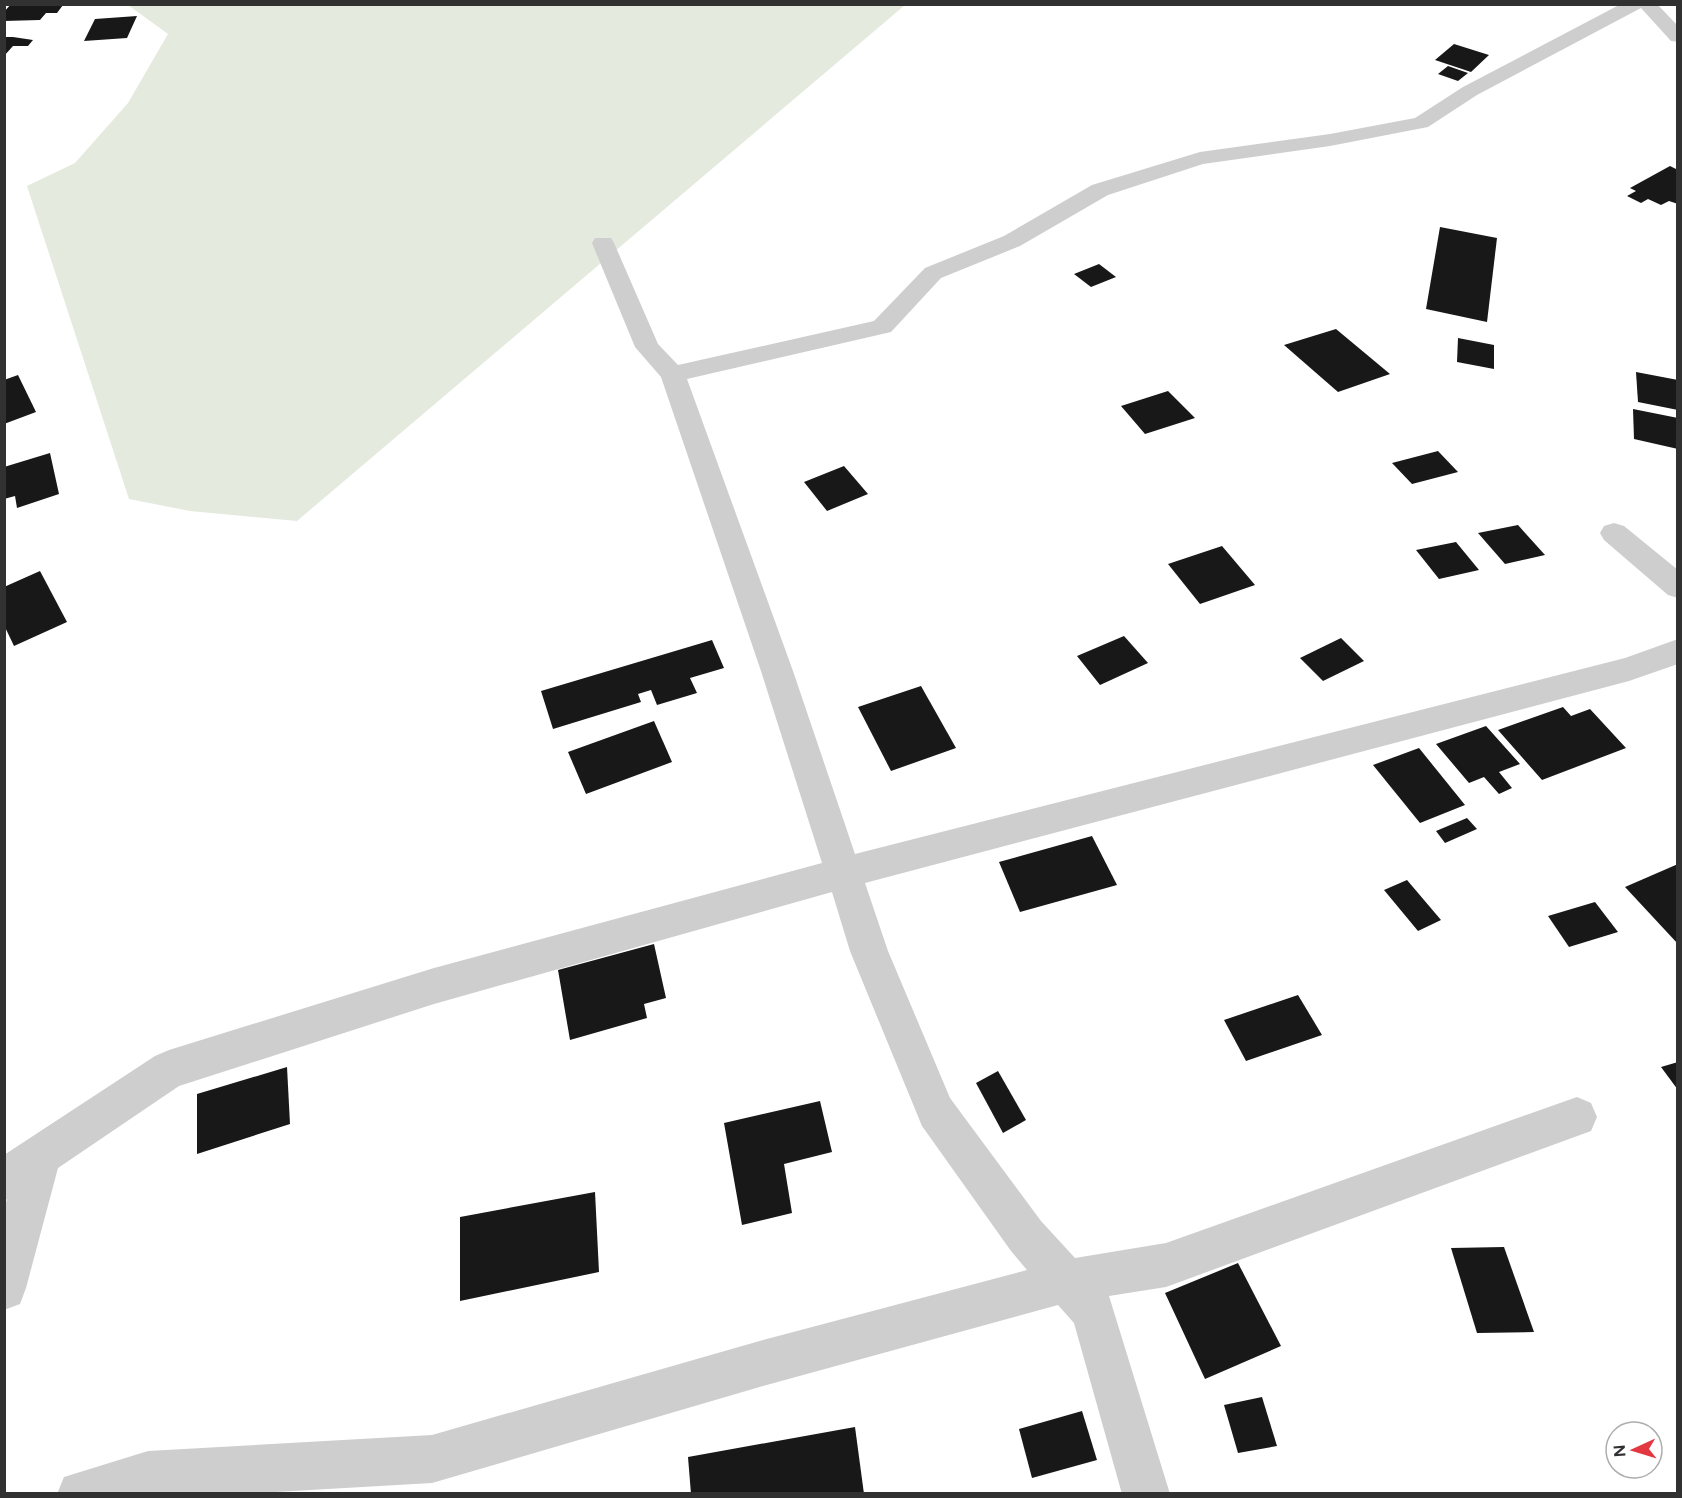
<svg xmlns="http://www.w3.org/2000/svg" width="1682" height="1498" font-family="Figtree,sans-serif">
<style>
.green{fill:#e4eadd}
.building{fill:#181818}
.lines{fill:none;stroke-linecap:round;stroke-linejoin:round}
.minor{fill:#cecece;fill-rule:evenodd}
</style>
<rect width="100%" height="100%" fill="#fff"/>
<polygon class="green" points="128,5 905,5 297,521 190,511 129,499 27,186 75,163 128,103 168,34"/>
<g class="building">
<polygon points="11,4 61,4 63,5 57,13 46,13 40,20 4,21 4,12"/>
<polygon points="137,16 127,38 84,41 95,19"/>
<polygon points="4,37 13,37 33,40 28,46 13,46 4,56"/>
<polygon points="1454,44 1489,55 1471,72 1435,60"/>
<polygon points="1448,66 1468,73 1458,81 1438,74"/>
<polygon points="1670,166 1678,170 1678,204 1669,201 1661,205 1648,199 1641,203 1627,196 1636,191 1630,188"/>
<polygon points="1440,227 1497,238 1487,322 1426,309"/>
<polygon points="1099,264 1116,277 1091,287 1074,274"/>
<polygon points="1336,329 1390,374 1338,392 1284,345"/>
<polygon points="1458,338 1494,345 1494,369 1457,362"/>
<polygon points="1636,372 1678,380 1678,410 1638,402"/>
<polygon points="18,375 36,412 4,424 4,380"/>
<polygon points="1168,391 1195,418 1145,434 1121,406"/>
<polygon points="1633,409 1678,418 1678,449 1634,439"/>
<polygon points="1438,451 1458,472 1412,484 1392,463"/>
<polygon points="50,453 59,494 17,508 15,496 4,499 4,467"/>
<polygon points="844,466 868,494 827,511 804,482"/>
<polygon points="1518,525 1545,555 1505,564 1478,533"/>
<polygon points="1456,542 1479,570 1439,579 1416,550"/>
<polygon points="1222,546 1255,585 1200,604 1168,564"/>
<polygon points="40,571 67,622 14,646 4,625 4,587"/>
<polygon points="1124,636 1148,663 1100,685 1077,656"/>
<polygon points="1341,638 1364,661 1323,681 1300,658"/>
<polygon points="712,640 724,668 690,678 697,693 657,705 651,690 638,694 641,702 553,729 541,691"/>
<polygon points="921,686 956,748 891,771 858,707"/>
<polygon points="1563,707 1571,716 1590,709 1626,748 1542,780 1498,730"/>
<polygon points="654,721 672,762 586,794 568,752"/>
<polygon points="1486,726 1520,764 1499,772 1512,788 1499,794 1484,777 1469,783 1436,744"/>
<polygon points="1419,748 1465,805 1420,823 1373,765"/>
<polygon points="1467,818 1477,829 1445,843 1436,831"/>
<polygon points="1092,836 1117,885 1020,912 999,862"/>
<polygon points="1678,864 1678,944 1625,887"/>
<polygon points="1407,880 1441,920 1418,931 1384,890"/>
<polygon points="1595,902 1618,932 1569,947 1548,916"/>
<polygon points="654,944 666,998 644,1004 647,1018 570,1040 558,970"/>
<polygon points="1298,995 1322,1035 1246,1061 1224,1020"/>
<polygon points="1678,1062 1678,1090 1661,1067"/>
<polygon points="287,1067 290,1124 197,1154 197,1094"/>
<polygon points="998,1071 1026,1120 1003,1133 976,1083"/>
<polygon points="820,1101 832,1152 784,1164 792,1213 742,1225 724,1123"/>
<polygon points="595,1192 599,1272 460,1301 460,1217"/>
<polygon points="1504,1247 1534,1332 1477,1333 1451,1248"/>
<polygon points="1238,1263 1281,1346 1205,1379 1165,1293"/>
<polygon points="1262,1397 1277,1446 1238,1453 1224,1405"/>
<polygon points="1082,1411 1097,1460 1032,1478 1019,1429"/>
<polygon points="855,1427 864,1494 691,1494 688,1457"/>
</g>
<g class="lines">
<g class="minor">
<polygon points="1621,4 1657,4 1678,26 1678,42 1671,41 1641,8 1477,95 1428,127 1330,146 1203,164 1108,195 1020,246 941,278 891,332 687,379 793,671 855,854 1625,658 1678,639 1678,664 1629,681 865,883 888,951 950,1098 1041,1221 1075,1258 1166,1243 1577,1097 1591,1103 1597,1117 1591,1131 1166,1287 1109,1296 1170,1494 1122,1494 1074,1323 1058,1305 763,1386 432,1483 243,1494 57,1494 64,1477 148,1451 432,1435 763,1340 1027,1270 1011,1251 922,1126 850,951 832,892 434,1004 179,1086 58,1168 26,1288 20,1304 4,1310 4,1210 7,1199 4,1201 4,1155 155,1056 169,1050 434,968 822,863 761,671 661,377 635,347 592,243 595,238 611,238 614,243 658,344 678,365 874,321 925,268 1004,236 1092,185 1200,152 1330,134 1415,118 1463,87"/>
<polygon points="1614,523 1624,526 1678,570 1678,598 1668,595 1604,540 1600,533 1604,526"/>
</g>
</g>
<rect width="1682" height="1498" fill="none" stroke="#313131" stroke-width="12"/>
<g transform="translate(1634 1450) rotate(266)"><circle r="28" fill="#ffffff" stroke="#adadad" stroke-width="1.5"/>
<path d="M0-4.5L10 22L0 15L-10 22Z" fill="#e33841"/>
<text y="-9" font-size="16" font-weight="bold" text-anchor="middle" fill="#313131">N</text>
</g>
</svg>
